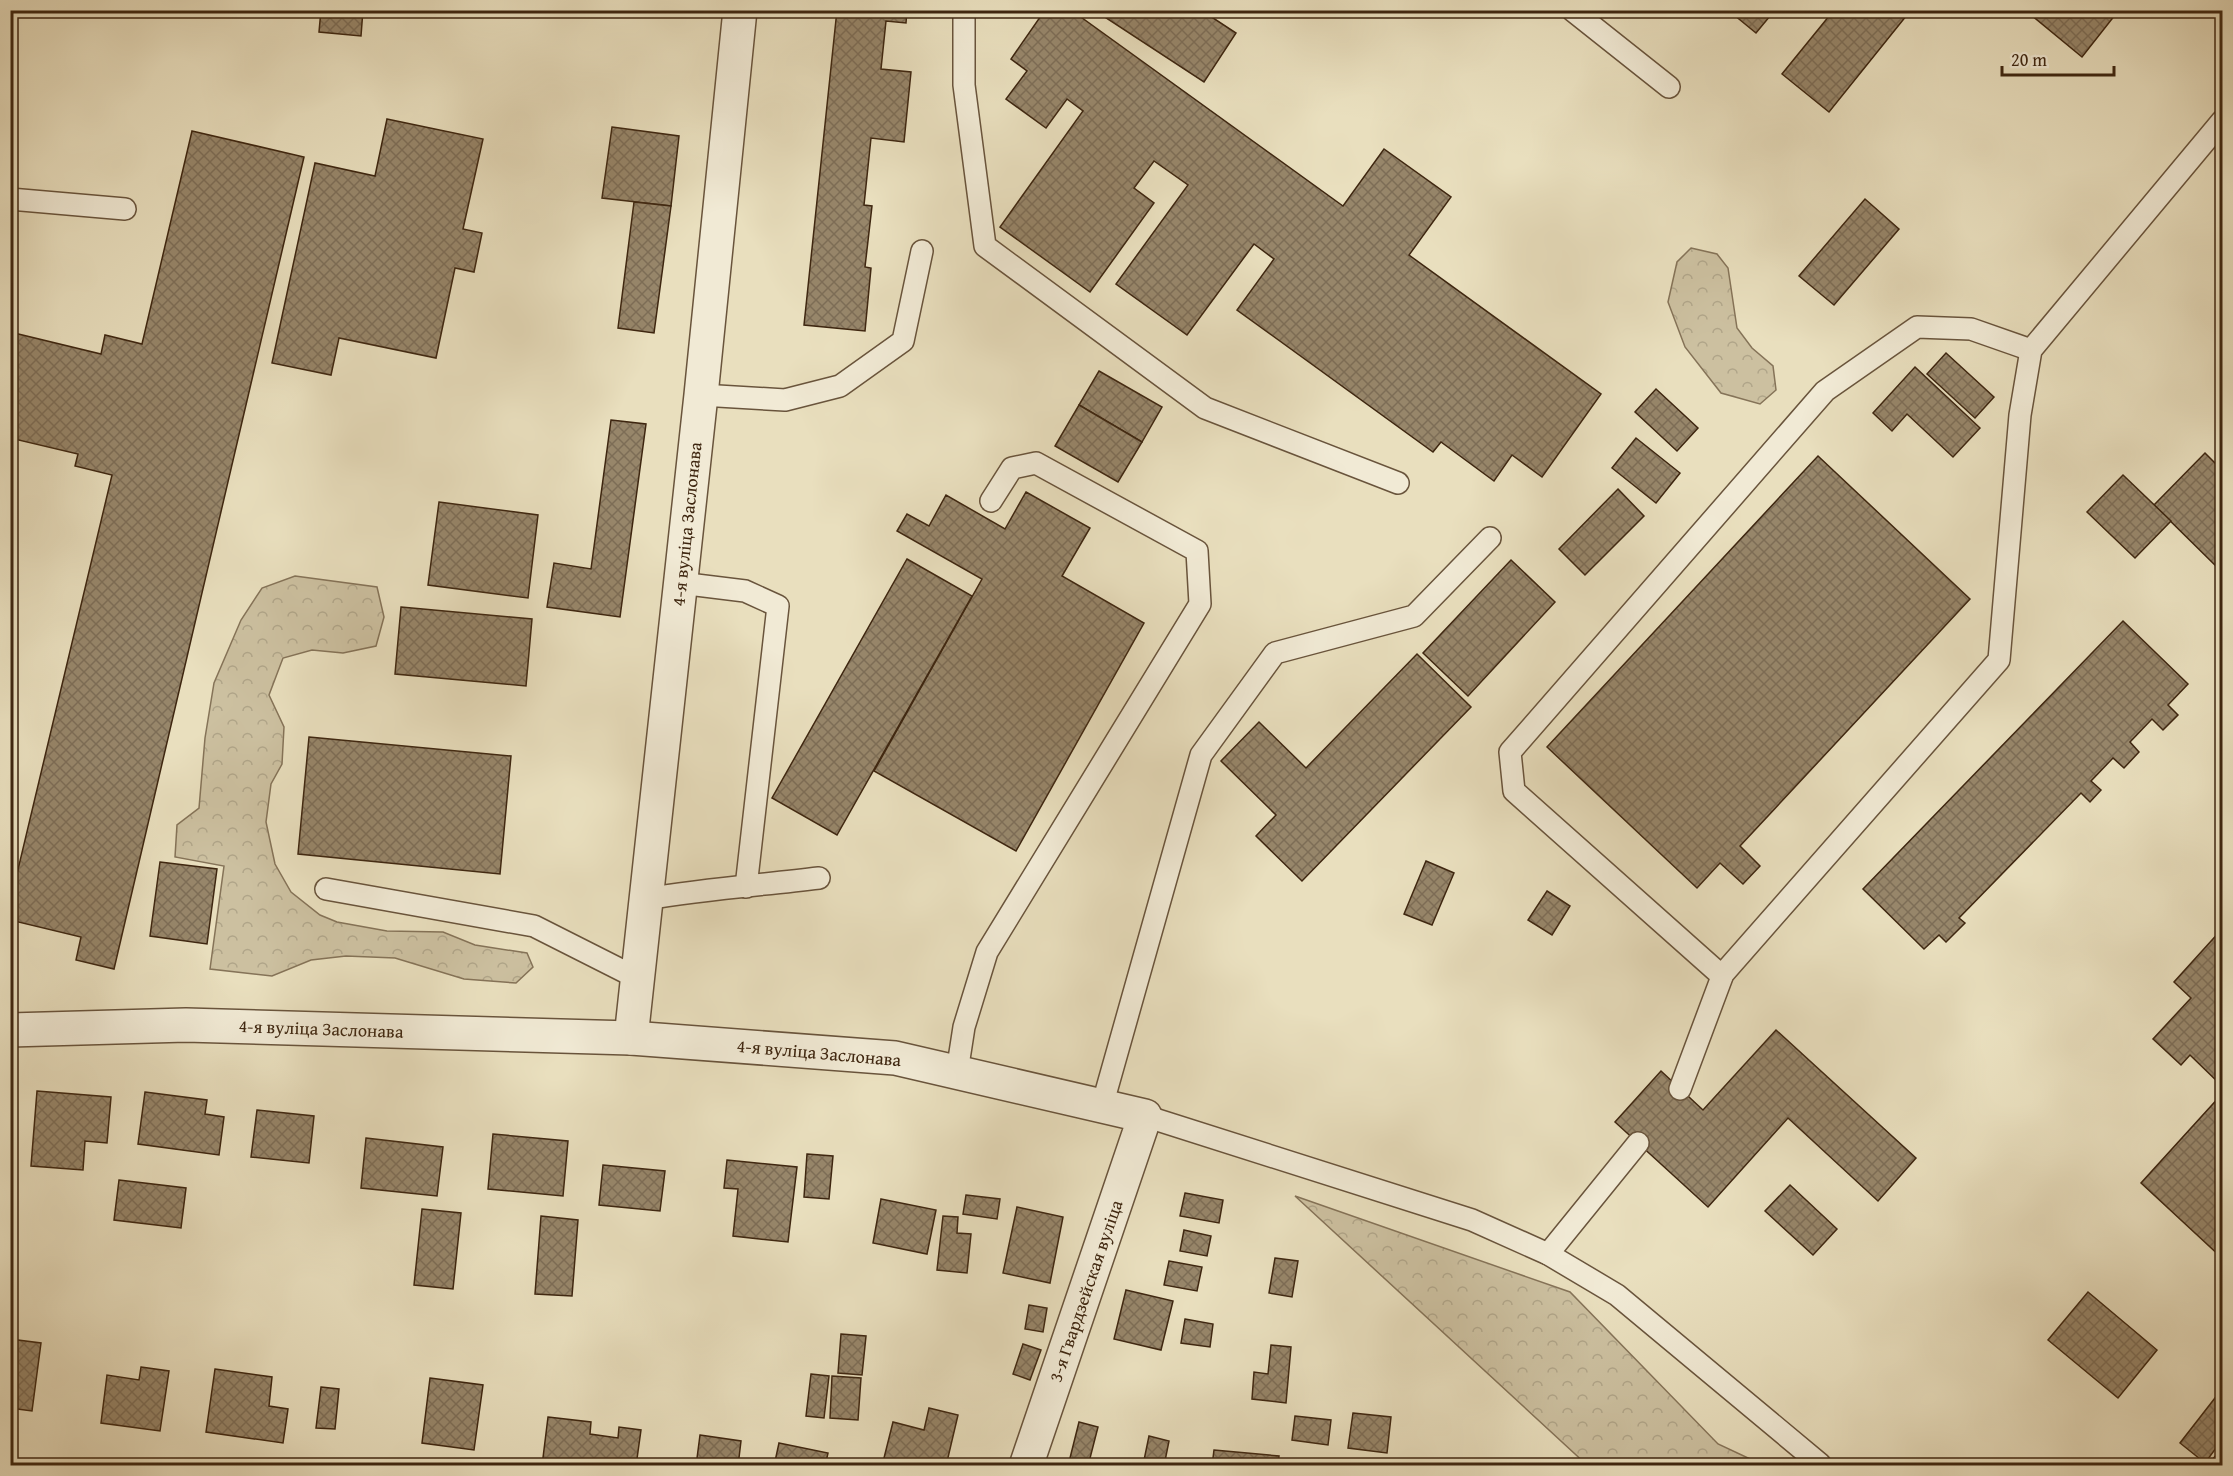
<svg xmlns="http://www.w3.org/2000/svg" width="2233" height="1476" font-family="'Gentium Book Plus',serif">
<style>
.forest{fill:url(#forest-crowns);stroke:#857358;stroke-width:1.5}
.building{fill:url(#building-cross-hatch);stroke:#3e2610;stroke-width:1.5}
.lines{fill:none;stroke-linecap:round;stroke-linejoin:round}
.service-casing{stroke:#69543c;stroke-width:24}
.minor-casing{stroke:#69543c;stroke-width:36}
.service{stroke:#f1ead5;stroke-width:21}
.minor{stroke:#f1ead5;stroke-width:33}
.labels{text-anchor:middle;stroke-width:5;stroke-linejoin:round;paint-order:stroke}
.street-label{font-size:18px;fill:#3e2610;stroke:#f1ead5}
</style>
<defs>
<pattern id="forest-crowns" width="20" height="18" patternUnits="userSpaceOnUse" patternTransform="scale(1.5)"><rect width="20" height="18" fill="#ccc0a0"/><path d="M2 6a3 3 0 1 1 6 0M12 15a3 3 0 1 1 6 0" fill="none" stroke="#b0a589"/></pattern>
<pattern id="building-cross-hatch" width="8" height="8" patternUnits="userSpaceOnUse" patternTransform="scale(1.5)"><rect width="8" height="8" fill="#97866a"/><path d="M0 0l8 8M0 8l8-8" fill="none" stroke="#7d6d56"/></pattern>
</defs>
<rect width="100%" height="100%" fill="#e9dfbe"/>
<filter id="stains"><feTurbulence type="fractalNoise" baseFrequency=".00333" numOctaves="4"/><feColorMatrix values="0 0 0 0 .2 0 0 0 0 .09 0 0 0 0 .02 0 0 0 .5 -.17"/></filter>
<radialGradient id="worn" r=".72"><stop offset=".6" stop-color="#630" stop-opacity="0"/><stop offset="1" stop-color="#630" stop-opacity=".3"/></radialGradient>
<g class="forest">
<polygon points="1691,248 1717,254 1728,268 1737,328 1752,348 1773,366 1776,390 1760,404 1721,393 1685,347 1668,302 1677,262"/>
<polygon points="295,576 377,587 384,617 376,646 343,653 312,650 283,658 269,695 284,727 282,764 271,784 266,822 275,864 291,892 320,915 337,922 387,931 443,932 475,945 527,953 533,967 516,983 464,979 395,958 346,956 311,960 272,976 210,969 224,866 175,857 177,825 199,808 205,738 214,683 241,620 262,588"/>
<polygon points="1295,1196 1570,1292 1718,1444 1763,1465 1587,1465"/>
</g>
<g class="building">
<polygon points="321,10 363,10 361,36 319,32"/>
<polygon points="837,10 907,10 906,23 886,21 881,69 911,72 904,142 871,138 864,205 872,206 865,267 871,268 865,331 804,325"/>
<polygon points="1045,10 1071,10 1343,206 1384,149 1451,197 1409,255 1601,394 1542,477 1512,455 1494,481 1441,442 1433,452 1237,310 1274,259 1254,244 1187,335 1116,284 1188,185 1154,161 1134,188 1154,203 1090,292 1000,227 1083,111 1067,99 1046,128 1006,99 1027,71 1011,59"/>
<polygon points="1094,10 1201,10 1236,33 1204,82"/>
<polygon points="1728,10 1775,10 1756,33"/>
<polygon points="1834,10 1911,10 1829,112 1782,74"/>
<polygon points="2025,10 2119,10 2082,57"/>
<polygon points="387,119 483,139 463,229 482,233 474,272 455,268 436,358 339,338 331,375 272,363 315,163 375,176"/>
<polygon points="612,127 679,136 671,206 602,198"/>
<polygon points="192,131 304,157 114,969 76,960 81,937 10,920 10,903 112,475 75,466 78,454 10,438 10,332 101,354 105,335 142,344"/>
<polygon points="1865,199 1899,229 1834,305 1799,276"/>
<polygon points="634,202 671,206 654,333 618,328"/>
<polygon points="1946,353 1994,397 1975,418 1927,374"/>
<polygon points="1915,367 1980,428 1953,457 1907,414 1892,431 1873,413"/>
<polygon points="1099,371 1162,407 1142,442 1079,405"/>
<polygon points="1656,389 1698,428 1677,451 1635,412"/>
<polygon points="1079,405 1142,442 1118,482 1055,446"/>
<polygon points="611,420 646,424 620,617 547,607 554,563 591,569"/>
<polygon points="1636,438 1680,473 1656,503 1612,468"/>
<polygon points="2205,453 2222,470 2222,572 2154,505"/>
<polygon points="1818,456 1970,599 1740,846 1760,866 1743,884 1720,863 1697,888 1547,747"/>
<polygon points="2123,475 2171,521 2135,558 2087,512"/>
<polygon points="1618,489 1644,516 1585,575 1559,549"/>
<polygon points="1026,492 1090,528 1062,576 1144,623 1016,851 874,771 982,579 897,531 907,514 929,526 946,495 1005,529"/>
<polygon points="439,502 538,515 528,598 428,585"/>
<polygon points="907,559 972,596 837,835 772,798"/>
<polygon points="1511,560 1555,602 1468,696 1423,653"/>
<polygon points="401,607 532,619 526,686 395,674"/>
<polygon points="2123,621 2188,684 2168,705 2178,715 2163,730 2152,719 2130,742 2139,752 2124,768 2113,758 2091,781 2101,790 2090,802 2081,793 1959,918 1965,923 1946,942 1939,935 1924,949 1863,889"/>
<polygon points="1417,654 1471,707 1302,881 1256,836 1276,815 1221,761 1259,722 1306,768"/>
<polygon points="309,737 511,756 500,874 298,854"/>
<polygon points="1426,861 1454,873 1432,925 1404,914"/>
<polygon points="160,862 217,869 207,944 150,936"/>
<polygon points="1547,891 1570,906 1552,935 1528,920"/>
<polygon points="2222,929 2222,1086 2190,1055 2181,1065 2153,1039 2191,998 2174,982"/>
<polygon points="1776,1030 1916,1158 1878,1201 1788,1118 1708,1207 1615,1122 1661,1071 1703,1110"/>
<polygon points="37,1091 111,1097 107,1143 85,1141 83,1170 31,1166"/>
<polygon points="145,1092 207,1100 205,1114 224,1117 219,1155 138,1144"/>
<polygon points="2222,1094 2222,1258 2141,1183"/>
<polygon points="257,1110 314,1116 309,1163 251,1157"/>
<polygon points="493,1134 568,1141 563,1196 488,1189"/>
<polygon points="366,1138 443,1147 437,1196 361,1188"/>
<polygon points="807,1154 833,1156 829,1199 804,1197"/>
<polygon points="727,1160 797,1167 788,1242 733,1236 738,1189 724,1188"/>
<polygon points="603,1165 665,1171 660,1211 599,1205"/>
<polygon points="119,1180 186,1188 181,1228 114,1220"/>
<polygon points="1790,1185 1837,1229 1813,1255 1765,1211"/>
<polygon points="1185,1193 1223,1200 1219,1223 1180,1216"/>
<polygon points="966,1195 1000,1199 997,1219 963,1214"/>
<polygon points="881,1199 936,1210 927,1254 873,1243"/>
<polygon points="1017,1207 1063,1217 1050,1283 1003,1273"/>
<polygon points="422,1209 461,1213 453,1289 414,1285"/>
<polygon points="541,1216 578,1220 572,1296 535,1294"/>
<polygon points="943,1216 958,1217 957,1233 971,1234 967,1273 937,1270"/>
<polygon points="1184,1230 1211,1236 1207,1256 1180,1251"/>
<polygon points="1275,1258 1298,1261 1292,1297 1269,1293"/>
<polygon points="1169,1261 1202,1267 1197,1291 1164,1285"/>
<polygon points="1126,1290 1173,1301 1161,1350 1114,1339"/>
<polygon points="2088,1292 2157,1350 2118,1398 2048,1340"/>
<polygon points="1029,1305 1047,1308 1043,1332 1025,1329"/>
<polygon points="1185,1319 1213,1324 1210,1347 1181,1343"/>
<polygon points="841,1334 866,1336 862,1375 838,1373"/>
<polygon points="10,1339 41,1343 32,1411 10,1408"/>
<polygon points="1023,1344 1041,1350 1030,1380 1013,1374"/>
<polygon points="1271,1345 1291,1347 1286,1403 1252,1399 1254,1372 1268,1374"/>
<polygon points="141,1367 169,1371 160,1431 101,1423 107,1375 139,1380"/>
<polygon points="215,1369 272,1377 269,1406 288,1409 283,1443 206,1432"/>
<polygon points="811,1374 829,1376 824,1418 806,1416"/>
<polygon points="832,1376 861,1378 858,1420 830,1418"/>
<polygon points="430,1378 483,1385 474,1450 422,1443"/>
<polygon points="321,1387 339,1389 335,1429 316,1428"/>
<polygon points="2222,1389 2222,1440 2205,1463 2180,1443"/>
<polygon points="929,1408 958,1415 946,1466 882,1466 893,1422 924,1430"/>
<polygon points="1353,1413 1391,1417 1387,1453 1348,1448"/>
<polygon points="1295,1416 1331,1420 1328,1445 1292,1440"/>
<polygon points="548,1417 591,1422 590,1434 618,1438 619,1427 641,1430 636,1466 542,1466"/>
<polygon points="1079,1422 1098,1427 1088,1466 1068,1466"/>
<polygon points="700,1435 741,1441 738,1466 696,1466"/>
<polygon points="1149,1436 1169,1441 1164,1466 1143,1465"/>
<polygon points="779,1443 828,1453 825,1466 774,1466"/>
<polygon points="2222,1449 2222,1466 2207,1466 2207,1465"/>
<polygon points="1214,1450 1279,1456 1278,1466 1212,1466"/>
</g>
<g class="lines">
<defs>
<g id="service">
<polyline points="964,10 964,85 985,246 1205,408 1398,483"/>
<polyline points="1572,10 1669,87"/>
<polyline points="10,199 125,209"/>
<polyline points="701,395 785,400 840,386 903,341 922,251"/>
<polyline points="680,583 745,591 778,606 746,887"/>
<polyline points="326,889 534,926 637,978"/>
<path d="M 646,899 C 704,889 762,885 819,878"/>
<polyline points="1722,976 1514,791 1510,752 1825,391 1917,327 1971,329 2031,350"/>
<polyline points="957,1072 964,1027 987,952 1200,604 1197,551 1036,463 1012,468 991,501"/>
<polyline points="1680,1089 1723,974 1999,660 2020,415 2031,350 2222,121"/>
<polyline points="1102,1106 1201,755 1275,653 1414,616 1490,538"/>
<polyline points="1145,1116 1472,1220 1548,1254 1617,1295 1820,1464"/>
<polyline points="1548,1254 1638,1143"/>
</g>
<g id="minor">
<polyline points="10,1030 186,1025 631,1038 895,1058 1145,1116 1026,1466"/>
<polyline points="631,1038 701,395 740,10"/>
</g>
</defs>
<use href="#service" class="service-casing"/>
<use href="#minor" class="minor-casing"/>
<use href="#service" class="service"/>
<use href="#minor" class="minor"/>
</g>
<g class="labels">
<g class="street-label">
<text transform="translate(687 524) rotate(-84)" y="6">4-я вуліца Заслонава</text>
<text transform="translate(321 1029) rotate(2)" y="6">4-я вуліца Заслонава</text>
<text transform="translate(819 1053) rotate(5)" y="6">4-я вуліца Заслонава</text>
<text transform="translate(1086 1291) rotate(-71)" y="6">3-я Гвардзейская вуліца</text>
</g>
</g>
<rect width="2233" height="1476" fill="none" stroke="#e9dfbe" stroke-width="36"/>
<rect x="12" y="12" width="2209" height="1452" fill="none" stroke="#3e2610" stroke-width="3"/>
<rect x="18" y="18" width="2197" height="1440" fill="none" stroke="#3e2610" stroke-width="1.5"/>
<path d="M2002 66v9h112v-9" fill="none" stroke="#3e2610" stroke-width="3"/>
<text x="2011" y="66" font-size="18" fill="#3e2610" stroke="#f1ead5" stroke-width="4.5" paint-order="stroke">20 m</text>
<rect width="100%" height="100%" filter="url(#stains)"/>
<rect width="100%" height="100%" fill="url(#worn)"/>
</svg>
